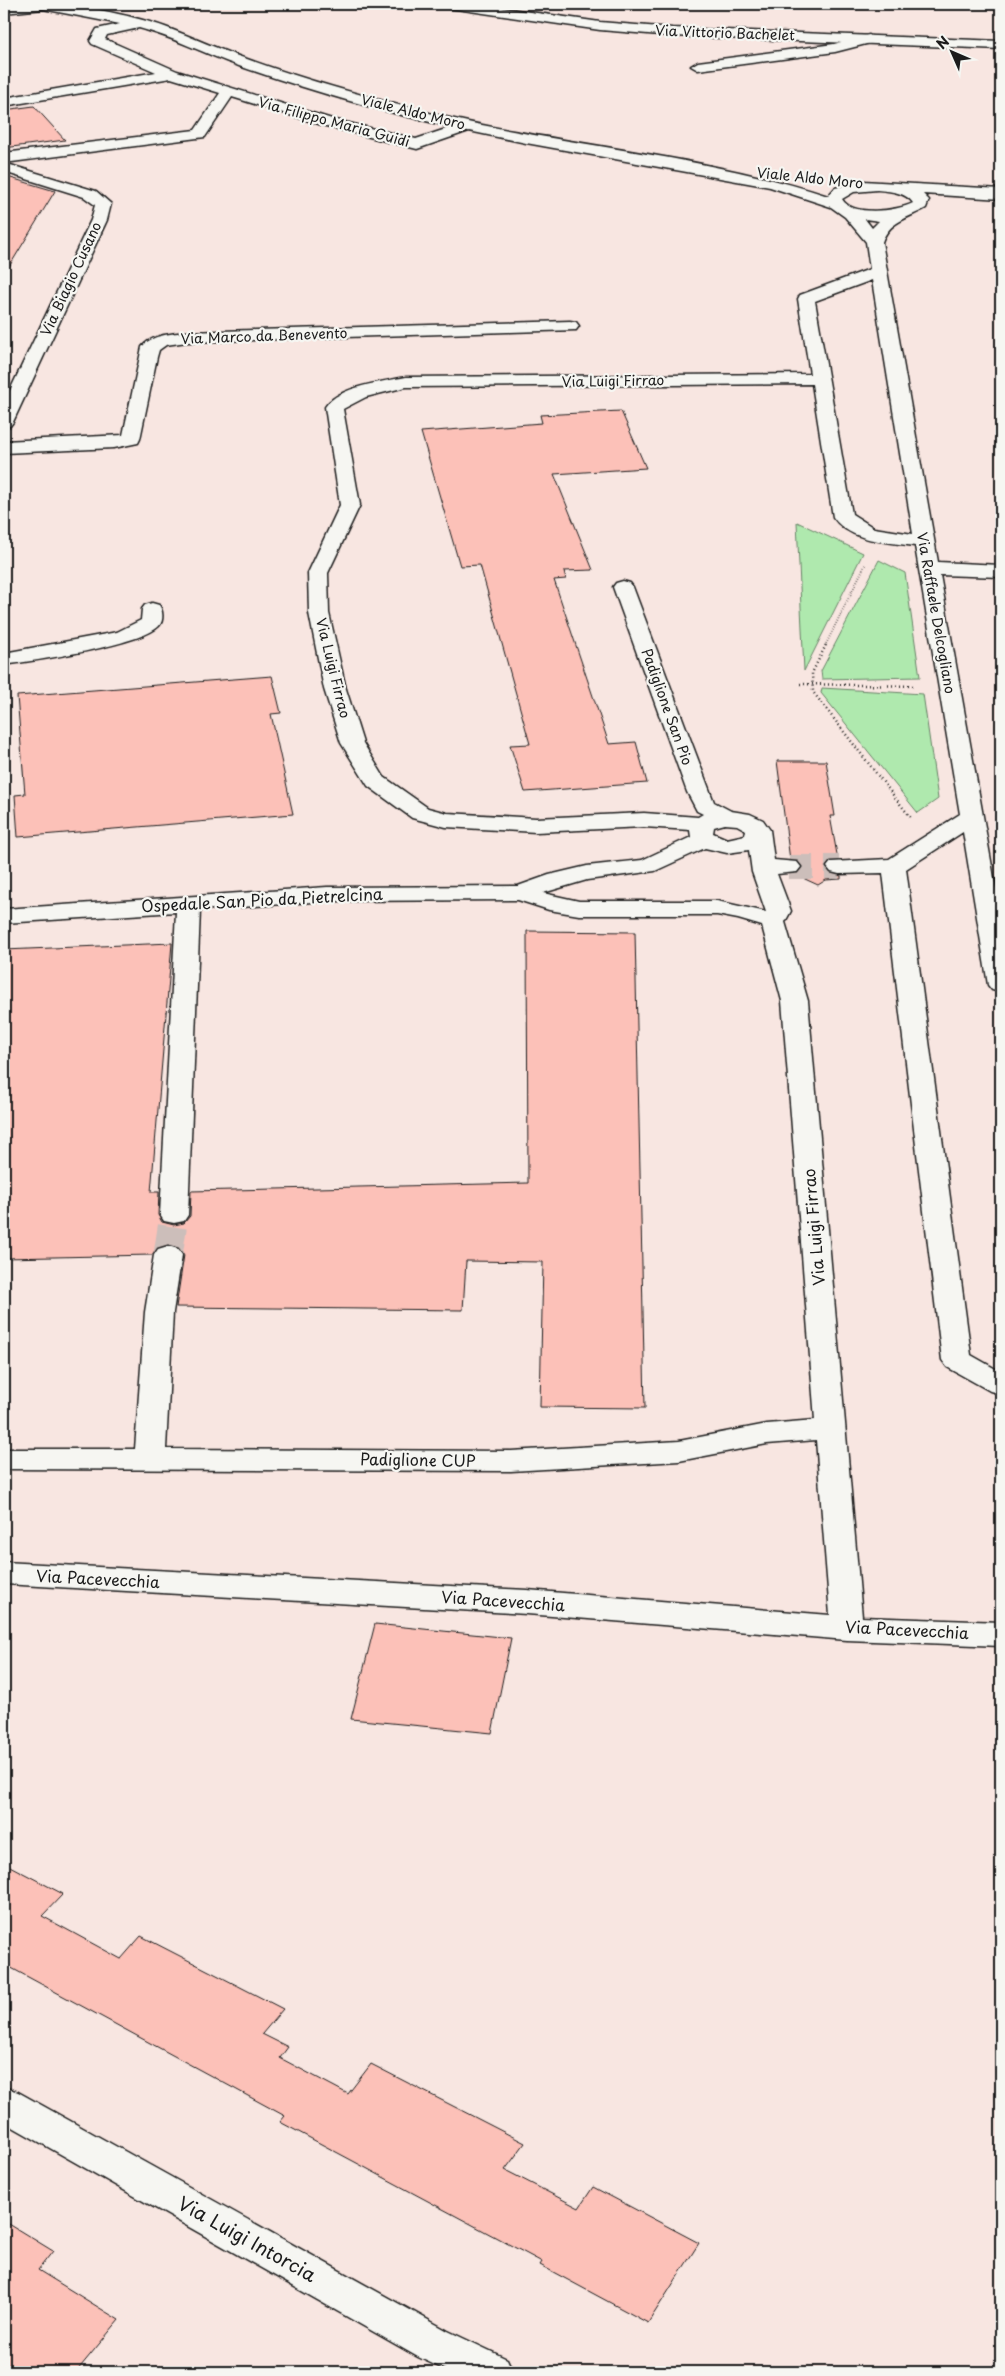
<svg xmlns="http://www.w3.org/2000/svg" width="1005" height="2376" font-family="'Playpen Sans',sans-serif">
<style>
.green{fill:#afe9ae;stroke:#668265}
.building{fill:#fcc1b8;stroke:#1c1c1c}
.lines{fill:none;stroke-linecap:round;stroke-linejoin:round}
.minor-tunnel-far1{stroke:#ccbeba;stroke-width:24;stroke-dasharray:24 12;stroke-linecap:butt}
.minor-tunnel{stroke:#ccbeba;stroke-width:29;stroke-dasharray:29 15;stroke-linecap:butt}
.minor-casing{stroke:#1c1c1c;stroke-width:3}
.major-casing{stroke:#1c1c1c;stroke-width:3}
.path-far1{stroke:#1c1c1c;stroke-width:2;stroke-dasharray:0.5 2;stroke-linecap:butt}
.path{stroke:#1c1c1c;stroke-width:2.5;stroke-dasharray:1 3;stroke-linecap:butt}
.minor{fill:#f6f6f2;fill-rule:evenodd}
.major{fill:#f6f6f2;fill-rule:evenodd}
.labels{text-anchor:middle;stroke-width:4.5;stroke-linejoin:round;paint-order:stroke}
.far-street-label{font-size:14px;fill:#1c1c1c;stroke:#f6f6f2}
.street-label{font-size:16px;fill:#1c1c1c;stroke:#f6f6f2}
.near-street-label{font-size:19px;fill:#1c1c1c;stroke:#f6f6f2}
</style>
<rect width="100%" height="100%" fill="#f8e6e1"/>
<filter id="ink" filterUnits="userSpaceOnUse"><feTurbulence type="fractalNoise" baseFrequency=".02" numOctaves="2"/><feDisplacementMap in="SourceGraphic" scale="10" xChannelSelector="R" yChannelSelector="G"/><feConvolveMatrix kernelMatrix="1 2 1 2 8 2 1 2 1" color-interpolation-filters="sRGB"/></filter>
<g filter="url(#ink)">
<g class="green">
<polygon points="797,522 863,553 804,671"/>
<polygon points="879,560 905,573 920,677 822,679 821,671"/>
<polygon points="822,688 923,694 938,799 918,813 821,693"/>
</g>
<g class="building">
<polygon points="34,106 65,140 4,148 4,110"/>
<polygon points="4,176 55,191 4,275"/>
<polygon points="621,411 646,468 554,474 593,570 564,571 566,579 554,580 609,744 636,742 647,783 525,792 510,745 530,744 480,565 460,566 421,432 542,423 540,415"/>
<polygon points="272,676 281,713 271,714 293,814 18,837 15,795 25,794 17,696"/>
<polygon points="777,761 826,761 835,816 830,816 838,860 830,861 825,867 830,873 841,876 841,879 826,880 818,885 794,874 798,873 803,867 798,861 790,860"/>
<polygon points="527,931 635,932 645,1408 540,1407 543,1262 466,1261 463,1310 176,1307 184,1255 179,1247 169,1244 157,1247 152,1255 4,1258 4,950 172,943 151,1192 159,1192 158,1215 162,1222 174,1225 184,1223 190,1216 191,1191 528,1183"/>
<polygon points="375,1624 511,1638 492,1733 351,1719"/>
<polygon points="4,1863 63,1894 42,1916 121,1959 141,1936 283,2009 262,2034 288,2047 280,2058 348,2094 371,2064 525,2143 505,2170 579,2208 593,2187 699,2243 648,2323 540,2265 542,2262 280,2122 285,2116 4,1964"/>
<polygon points="4,2221 53,2251 38,2270 119,2320 76,2372 4,2372"/>
</g>
<g class="lines">
<polyline class="minor-tunnel-far1" points="789,867 839,867"/>
<polyline class="minor-tunnel" points="168,1255 174,1215"/>
<defs>
<g id="minor">
<path d="M 16,4 C 30,4 44,3 58,4 C 86,6 138,17 165,27 C 193,37 219,50 247,59 C 308,81 370,98 433,114 C 563,146 700,154 828,196 L 835,188 L 863,181 L 1001,189 L 1001,199 L 923,194 L 929,200 L 926,208 C 909,218 889,221 882,242 L 938,562 L 1001,565 L 1001,577 L 940,575 L 1001,917 L 1001,992 L 992,990 L 988,985 L 963,832 L 906,869 L 971,1355 L 1001,1372 L 1001,1394 L 990,1391 L 947,1367 L 942,1360 L 883,873 L 839,874 L 831,872 L 827,867 L 831,862 L 889,859 L 960,814 L 915,546 C 888,542 850,542 833,517 L 812,384 L 406,387 L 366,397 L 343,409 L 360,505 L 328,573 L 329,613 L 346,689 L 363,743 L 384,777 L 428,808 L 447,813 L 536,818 L 644,813 L 698,817 L 703,814 L 697,811 L 687,792 L 613,587 L 616,583 L 623,581 L 630,583 L 633,587 L 714,802 L 731,811 L 750,814 L 763,820 L 770,830 L 774,860 L 797,862 L 801,867 L 797,872 L 777,874 L 791,911 L 785,922 L 808,1001 L 862,1617 L 1001,1622 L 1001,1646 L 847,1640 L 527,1614 L 4,1584 L 4,1562 L 527,1590 L 830,1615 L 816,1440 L 767,1444 L 679,1461 L 511,1471 L 4,1469 L 4,1449 L 135,1449 L 145,1312 L 154,1255 L 158,1249 L 168,1246 L 178,1249 L 182,1255 L 173,1312 L 166,1449 L 511,1451 L 679,1441 L 767,1424 L 815,1420 L 782,1001 L 762,926 L 738,919 L 717,915 L 579,915 L 549,910 L 518,900 L 327,901 L 200,910 L 188,1215 L 184,1221 L 174,1223 L 164,1221 L 160,1215 L 176,912 L 4,923 L 4,909 L 327,887 L 518,886 L 549,875 L 587,866 L 642,860 L 691,837 L 690,830 L 644,827 L 536,832 L 446,827 L 412,818 L 368,786 L 341,743 L 324,689 L 309,613 L 308,573 L 340,505 L 325,407 C 339,386 383,382 406,377 L 810,374 L 798,299 L 800,295 L 870,269 L 866,242 L 845,217 L 831,207 L 770,187 L 526,143 L 469,131 L 417,149 L 322,125 L 232,97 L 205,137 L 4,163 L 96,191 L 111,204 L 107,220 L 13,422 L 10,426 L 4,427 L 4,403 L 91,220 L 95,205 L 84,197 L 4,172 L 4,153 L 195,130 L 220,93 L 171,78 L 4,106 L 4,98 L 156,72 L 92,44 L 90,41 L 97,29 L 120,24 L 43,9 L 4,13 L 4,5 ZM 139,28 C 173,37 205,54 239,66 C 309,90 379,111 452,127 L 416,139 L 332,119 L 177,71 L 105,39 L 107,35 ZM 877,190 C 889,191 906,192 913,203 C 897,211 852,217 842,199 L 854,192 ZM 865,219 L 879,221 L 872,228 ZM 872,280 L 913,534 L 874,528 L 852,514 L 815,301 ZM 725,824 L 737,825 L 746,830 L 745,835 L 727,839 L 713,833 L 714,827 ZM 705,848 L 727,853 L 749,850 L 752,872 L 766,912 L 717,901 L 579,901 L 543,893 L 587,880 L 655,871 Z"/>
<polygon points="869,35 876,39 874,42 835,52 698,70 691,66 698,62 834,44"/>
<path d="M 570,321 L 576,322 L 579,326 L 576,330 L 187,342 L 166,345 L 159,350 L 157,357 L 140,439 L 138,443 L 114,448 L 4,453 L 4,441 L 123,435 L 142,347 C 152,334 172,334 187,332 Z"/>
<path d="M 152,603 L 159,605 C 163,610 164,621 159,626 C 141,645 34,661 4,665 L 4,653 L 117,632 L 141,620 L 142,609 L 145,605 Z"/>
<polygon points="4,2087 18,2092 448,2331 507,2359 513,2372 450,2372 418,2357 4,2122"/>
</g>
<g id="major">
<polygon points="9,4 71,4 64,8 16,8"/>
<polygon points="442,4 475,4 600,22 672,28 1001,41 1001,49 672,36 600,30 449,8"/>
</g>
</defs>
<use href="#minor" class="minor-casing"/>
<use href="#major" class="major-casing"/>
<polyline class="path-far1" points="825,646 866,563"/>
<g class="path">
<polyline points="826,645 812,673 813,692 911,818"/>
<polyline points="800,684 916,686"/>
</g>
<use href="#minor" class="minor"/>
<use href="#major" class="major"/>
</g>
</g>
<g class="labels">
<g class="far-street-label">
<text transform="translate(725 33) rotate(2)" y="5">Via Vittorio Bachelet</text>
<text transform="translate(413 112) rotate(14)" y="5">Viale Aldo Moro</text>
<text transform="translate(334 122) rotate(15)" y="5">Via Filippo Maria Guidi</text>
<text transform="translate(810 178) rotate(6)" y="5">Viale Aldo Moro</text>
<text transform="translate(71 279) rotate(-65)" y="5">Via Biagio Cusano</text>
<text transform="translate(264 336) rotate(-2)" y="5">Via Marco da Benevento</text>
<text transform="translate(613 381) rotate(-1)" y="5">Via Luigi Firrao</text>
<text transform="translate(936 613) rotate(80)" y="5">Via Raffaele Delcogliano</text>
<text transform="translate(333 668) rotate(76)" y="5">Via Luigi Firrao</text>
<text transform="translate(667 707) rotate(70)" y="5">Padiglione San Pio</text>
</g>
<g class="street-label">
<text transform="translate(262 900) rotate(-3)" y="6">Ospedale San Pio da Pietrelcina</text>
<text transform="translate(814 1227) rotate(-95)" y="6">Via Luigi Firrao</text>
<text transform="translate(418 1460) rotate(1)" y="6">Padiglione CUP</text>
<text transform="translate(98 1579) rotate(3)" y="6">Via Pacevecchia</text>
<text transform="translate(503 1601) rotate(4)" y="6">Via Pacevecchia</text>
<text transform="translate(907 1630) rotate(3)" y="6">Via Pacevecchia</text>
</g>
<g class="near-street-label">
<text transform="translate(247 2239) rotate(29)" y="7">Via Luigi Intorcia</text>
</g>
</g>
<rect width="1005" height="2376" fill="none" stroke="#f6f6f2" stroke-width="20"/>
<rect x="10" y="10" width="985" height="2356" fill="none" stroke="#1c1c1c" stroke-width="2" filter="url(#ink)"/>
<g transform="translate(952 52) rotate(315)" stroke="#f6f6f2" stroke-width="4" paint-order="stroke">
<path d="M0-4L9 19L0 12L-9 19Z" fill="#1c1c1c"/>
<text y="-8" font-size="14" font-weight="bold" text-anchor="middle" fill="#1c1c1c">N</text>
</g>
</svg>
